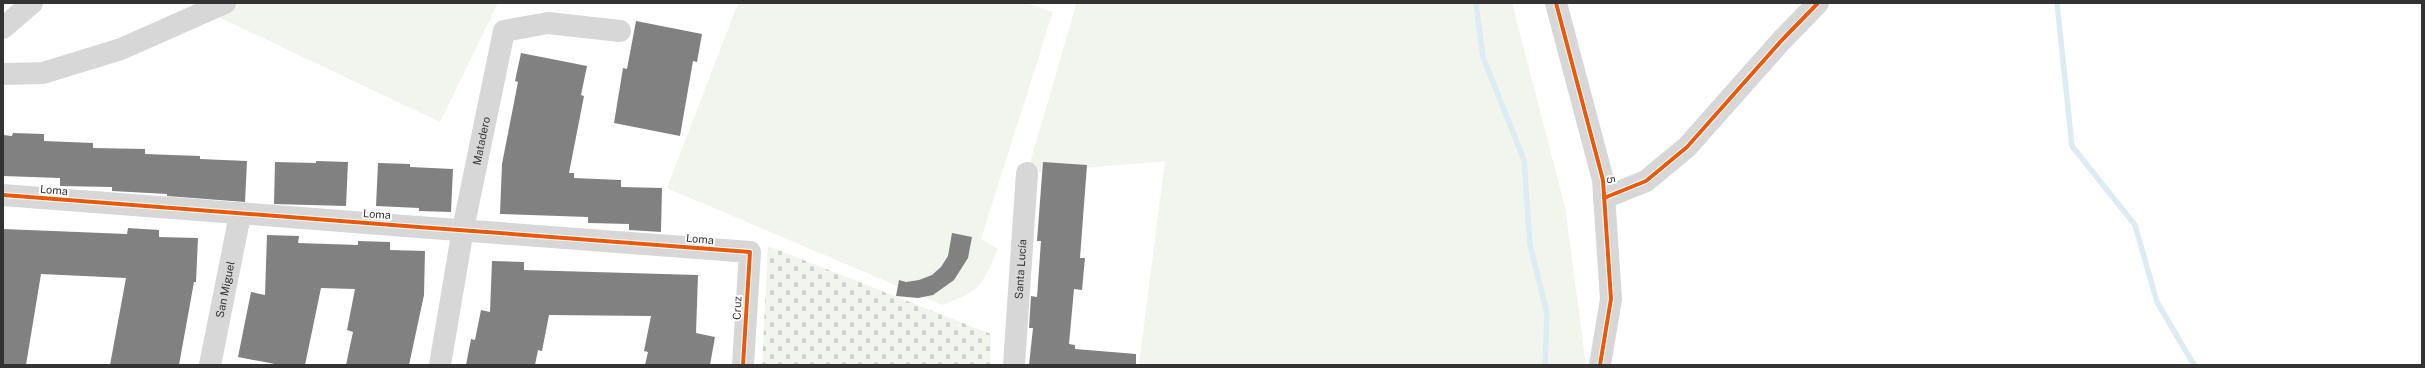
<svg xmlns="http://www.w3.org/2000/svg" width="2425" height="368" font-family="'Public Sans',sans-serif">
<style>
.green{fill:#f1f5ed}
.cemetery{fill:url(#cemetery-stones)}
.lines{fill:none;stroke-linecap:round;stroke-linejoin:round}
.stream{stroke:#ddebf3;stroke-width:5.5}
.building{fill:#818181}
.minor{stroke:#d7d7d7;stroke-width:22}
.cycleway-casing{stroke:#fff;stroke-width:6}
.cycleway{stroke:#e8590c;stroke-width:4}
.labels{text-anchor:middle;stroke-width:4;stroke-linejoin:round;paint-order:stroke}
.street-label{font-size:11px;fill:#333;stroke:#fff}
</style>
<defs>
<pattern id="cemetery-stones" width="16" height="16" patternUnits="userSpaceOnUse"><rect width="16" height="16" fill="#f1f5ed"/><path d="M2 7V4a2 2 0 0 1 4 0v3zM10 15v-3a2 2 0 0 1 4 0v3z" fill="#cfd2cc"/></pattern>
</defs>
<rect width="100%" height="100%" fill="#fff"/>
<g class="green">
<polygon points="189,3 498,3 440,122"/>
<path d="M 738,3 L 1026,3 L 1053,12 L 981,239 L 998,249 C 980,287 983,290 942,305 L 667,188 Z"/>
<polygon points="1070,3 1512,3 1565,207 1586,365 1139,365 1165,161 1027,173 1076,5"/>
</g>
<polygon class="cemetery" points="768,246 991,334 990,365 762,365"/>
<g class="lines">
<g class="stream">
<polyline points="1476,3 1483,57 1524,160 1530,245 1547,313 1545,365"/>
<polyline points="2057,3 2072,146 2135,225 2157,302 2194,365"/>
</g>
</g>
<g class="building">
<polygon points="636,21 702,34 697,62 693,61 680,136 614,123 623,68 627,69"/>
<polygon points="521,53 587,66 581,95 584,96 569,173 574,173 574,178 621,180 621,187 662,188 661,232 629,230 629,224 588,223 588,217 500,214 502,164 518,82 515,81"/>
<polygon points="13,133 44,134 44,141 93,143 93,148 145,149 145,154 200,156 200,159 247,161 245,202 167,196 167,194 112,191 112,187 60,186 60,178 3,176 3,135 12,136"/>
<polygon points="316,161 348,162 346,206 274,204 275,162 316,163"/>
<polygon points="1043,162 1087,165 1080,258 1085,258 1082,290 1074,289 1069,344 1075,345 1075,349 1136,354 1136,365 1029,365 1033,328 1029,328 1031,296 1037,297 1041,241 1037,241"/>
<polygon points="378,163 410,164 410,167 453,169 451,212 419,211 419,208 376,206"/>
<polygon points="128,228 159,230 159,237 198,238 196,282 194,282 179,365 110,365 126,278 41,274 26,365 3,365 3,229 127,234"/>
<polygon points="952,233 972,237 968,258 954,280 933,295 918,298 896,296 899,280 906,282 919,280 932,275 941,267 948,256"/>
<polygon points="267,235 299,236 298,243 358,245 358,241 390,242 390,250 425,251 424,295 409,365 346,365 353,332 347,330 355,289 321,288 305,365 280,365 238,357 251,292 265,295"/>
<polygon points="492,261 524,262 524,270 698,275 696,333 715,337 710,365 645,365 648,352 644,351 651,316 549,315 542,351 538,350 535,365 466,365 471,339 475,340 481,310 490,312"/>
</g>
<g class="lines">
<g class="minor">
<polyline points="1556,3 1603,180 1611,299 1600,365"/>
<polyline points="3,28 32,3"/>
<polyline points="3,74 43,73 121,49 225,3"/>
<path d="M 3,195 C 252,216 501,232 750,252 L 743,365"/>
<polyline points="1604,198 1646,181 1687,147 1781,41 1818,3"/>
<path id="s1" d="M 210,365 L 240,215"/>
<path id="s2" d="M 440,365 L 463,229 L 504,31 L 548,23 L 620,31"/>
<path id="s3" d="M 1014,365 L 1027,173"/>
</g>
<defs>
<g id="cycleway">
<polyline points="1556,3 1603,180 1611,299 1600,365"/>
<path d="M 3,195 C 252,216 501,232 750,252 L 743,365"/>
<polyline points="1604,198 1646,181 1687,147 1781,41 1818,3"/>
</g>
</defs>
<use href="#cycleway" class="cycleway-casing"/>
<use href="#cycleway" class="cycleway"/>
</g>
<g class="labels">
<g class="street-label">
<text dy="4" stroke="none"><textPath href="#s2" startOffset="228">Matadero</textPath></text>
<text transform="translate(1611 180) rotate(82)" y="4">5</text>
<text transform="translate(54 190) rotate(5)" y="4">Loma</text>
<text transform="translate(377 214) rotate(4)" y="4">Loma</text>
<text transform="translate(700 239) rotate(5)" y="4">Loma</text>
<text dy="4" stroke="none"><textPath href="#s3" startOffset="96">Santa Lucía</textPath></text>
<text dy="4" stroke="none"><textPath href="#s1" startOffset="77">San Miguel</textPath></text>
<text transform="translate(737 308) rotate(-87)" y="4">Cruz</text>
</g>
</g>
<rect width="2425" height="368" fill="none" stroke="#333333" stroke-width="8"/>
</svg>
